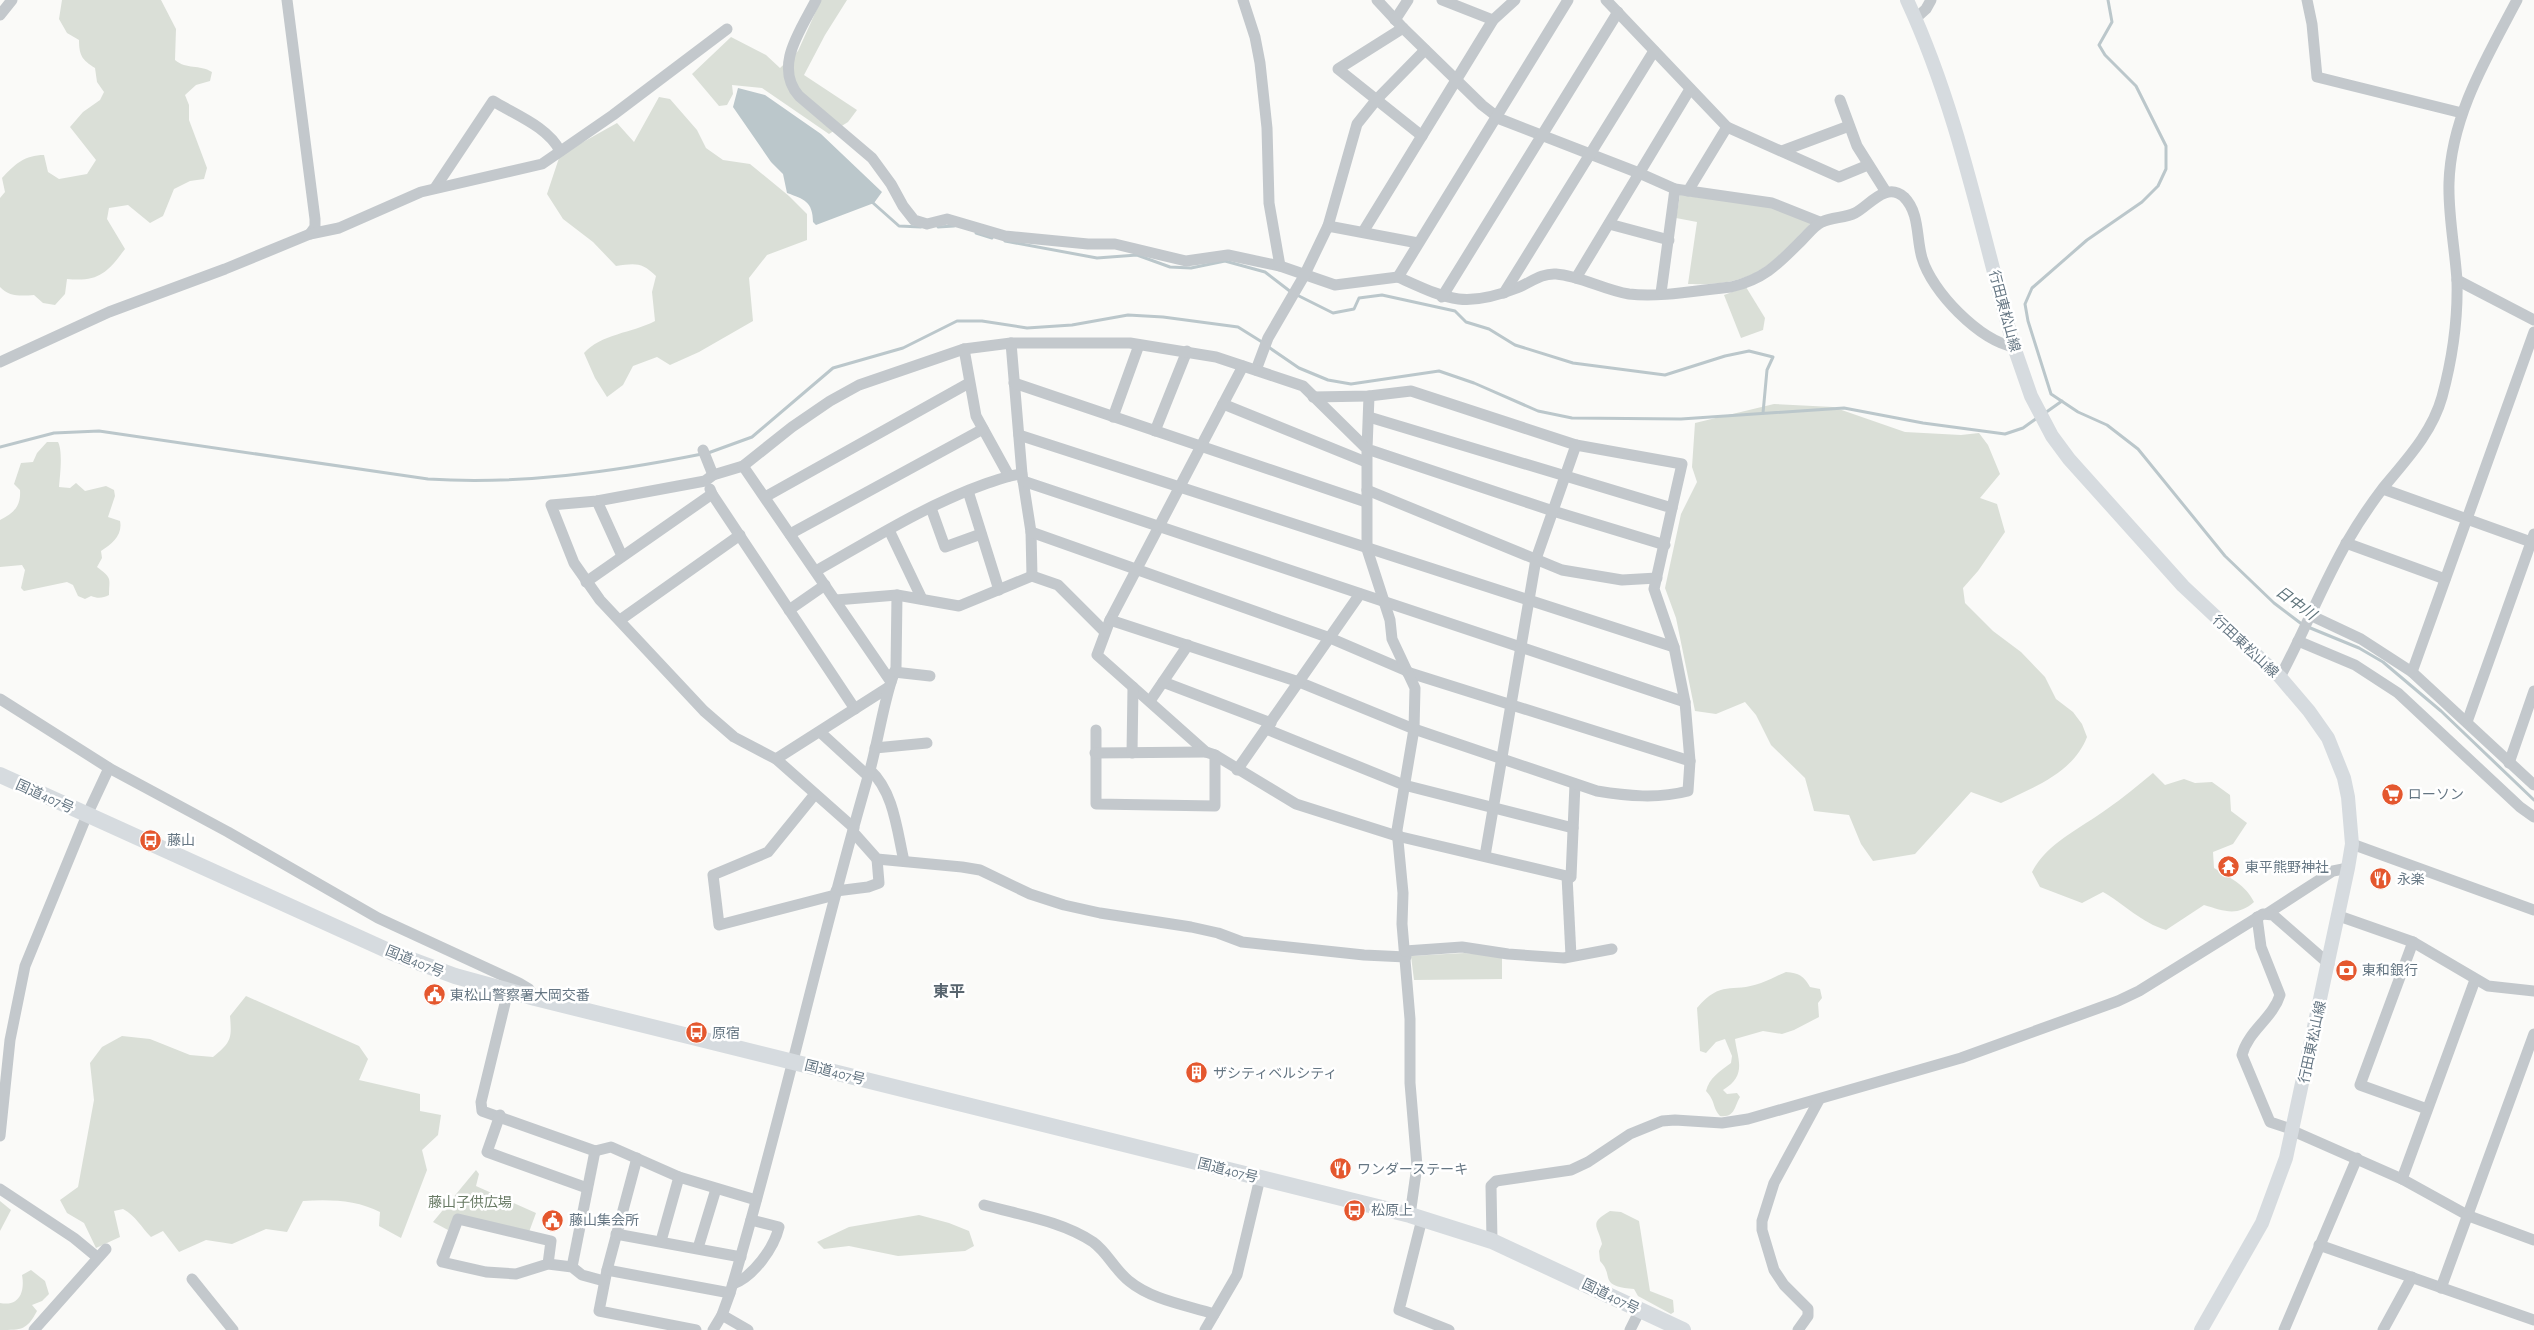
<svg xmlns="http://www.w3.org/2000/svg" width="2534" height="1330" font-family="'Alegreya Sans','Noto Sans JP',sans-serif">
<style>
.green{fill:#dadfd7}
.water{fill:#bbc7cb}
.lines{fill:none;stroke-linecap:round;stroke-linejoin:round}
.stream{stroke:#bbc7cb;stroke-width:3}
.minor{stroke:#c3c8cc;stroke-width:11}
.major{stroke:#d6dbdf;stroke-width:14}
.highway{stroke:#d6dbdf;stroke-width:16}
.labels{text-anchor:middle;stroke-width:5;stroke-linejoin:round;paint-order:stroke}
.street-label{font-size:14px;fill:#657683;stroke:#fff}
.poi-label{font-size:14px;fill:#657683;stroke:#fff;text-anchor:start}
.park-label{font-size:14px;fill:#687a64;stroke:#fff}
.water-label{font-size:15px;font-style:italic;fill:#60757c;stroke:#fff}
.quarter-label{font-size:16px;font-weight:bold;fill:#57646e;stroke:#fff}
</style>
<rect width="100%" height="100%" fill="#fafaf8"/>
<g class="green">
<path d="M 62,0 L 161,0 L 176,29 L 175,60 C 187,70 199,64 212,72 L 210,81 L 196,85 L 185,95 L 189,105 L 189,120 L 207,168 L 204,179 L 190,181 L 174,189 L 163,216 L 150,223 L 128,205 L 109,208 L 107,219 L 125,249 C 107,273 99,282 67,279 L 65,294 L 55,305 L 43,303 L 34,295 C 21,296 9,297 0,287 L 0,198 L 5,192 L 2,178 C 15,164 25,155 44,155 L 48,172 L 59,179 L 87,174 L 96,160 L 70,127 L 83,112 L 100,100 L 104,92 L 97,82 L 95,68 C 82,60 79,55 79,40 L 67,33 L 59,19 Z"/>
<polygon points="821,0 847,0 825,35 804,75 857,110 848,122 829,134 762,88 732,85 733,94 727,105 719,106 692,74 731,37 766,55 780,68 798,51"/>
<path d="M 659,97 L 670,99 L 697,130 L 706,148 L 723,160 L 750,164 L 789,196 L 807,214 L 807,240 L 767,255 L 749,278 L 753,321 L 699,352 L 670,365 L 657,357 L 633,366 L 623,385 L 607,397 L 595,378 L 584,353 C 601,334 632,333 655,321 L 652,292 L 656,276 C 642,262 635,263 616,266 L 593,242 L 563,219 L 547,194 L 560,155 L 617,123 L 634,142 Z"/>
<path d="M 1680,195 L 1767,206 L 1811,223 C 1768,268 1753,286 1688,284 L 1697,222 L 1676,218 Z"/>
<polygon points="1746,287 1765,318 1763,330 1741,338 1724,295"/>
<path d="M 1774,404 L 1833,407 L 1905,432 L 1961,435 L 1979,433 L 1988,445 L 2000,474 L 1980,498 L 1997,504 L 2005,532 L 1978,571 L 1963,588 L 1965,603 L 1993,631 L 2021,652 L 2045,677 L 2056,699 L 2073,712 L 2082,724 L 2087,737 C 2073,773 2034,787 2001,803 L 1971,792 L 1915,854 L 1873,861 L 1861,844 L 1849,815 L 1814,811 L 1805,778 L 1771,745 L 1756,715 L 1745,702 L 1716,714 L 1695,711 L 1676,618 L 1665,588 L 1681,514 L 1697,482 L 1692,467 L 1695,423 Z"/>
<path d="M 47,442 L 58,442 C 63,451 60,476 59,487 L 70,488 L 76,483 L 85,491 L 106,486 L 114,490 L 115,496 L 108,517 L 120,521 C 123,535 112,544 101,551 L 102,558 L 97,567 C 113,579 109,578 109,595 C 103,598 98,599 91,596 L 85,599 L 78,596 L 73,585 L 67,582 L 24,591 L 21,588 L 25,570 L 22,565 L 0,567 L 0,520 C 14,513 21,506 20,490 L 14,484 L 21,463 L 33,462 L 37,453 Z"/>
<path d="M 2153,773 L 2165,785 L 2184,779 L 2195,783 L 2212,782 L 2230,795 L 2231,811 L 2247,823 L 2233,844 L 2213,852 L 2214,868 C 2230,878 2245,884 2254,902 C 2237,917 2224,911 2204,905 L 2166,930 C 2142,923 2124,904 2103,892 L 2082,903 L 2040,887 L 2032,872 C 2047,843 2081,828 2107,809 C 2123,798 2138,785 2153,773 Z"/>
<polygon points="1464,953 1502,956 1502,979 1414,980 1411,956"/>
<path d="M 1786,972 C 1799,973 1804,976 1810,987 L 1820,989 L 1822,998 L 1818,1003 L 1819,1017 L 1794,1030 L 1782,1034 L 1763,1031 L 1735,1039 C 1738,1061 1747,1075 1723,1090 L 1727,1094 L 1737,1093 L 1740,1097 C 1734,1107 1735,1118 1720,1116 C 1712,1107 1716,1102 1706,1091 C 1709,1078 1720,1071 1731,1063 L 1732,1056 L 1725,1039 L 1716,1042 L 1706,1053 L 1700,1051 L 1697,1008 C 1722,979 1730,994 1761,983 C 1770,980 1778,975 1786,972 Z"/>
<path d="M 246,996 L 359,1046 L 368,1059 L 359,1080 L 420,1094 L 420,1111 L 441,1115 L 438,1135 L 422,1150 L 427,1170 L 401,1238 L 379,1226 L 380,1212 C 357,1200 329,1199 303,1201 L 287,1232 L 266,1229 L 232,1244 L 206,1240 L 179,1252 L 163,1231 L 151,1237 C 141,1227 136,1216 123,1209 L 114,1211 L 120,1237 L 96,1248 L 84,1223 L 67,1213 L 60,1200 L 78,1187 L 94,1100 L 90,1063 L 102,1047 L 122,1036 L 150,1039 L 190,1055 L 213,1057 C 231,1042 232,1039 230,1016 Z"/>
<polygon points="476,1170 479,1174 476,1186 536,1213 529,1232 457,1215 448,1230 433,1222"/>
<polygon points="0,1201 11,1210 0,1231"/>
<path d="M 1610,1211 L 1621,1212 L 1639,1221 L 1650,1291 L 1673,1300 L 1674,1312 L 1671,1314 L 1638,1296 L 1634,1289 C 1597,1286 1615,1276 1600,1261 L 1599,1251 L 1602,1244 C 1598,1225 1588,1224 1610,1211 Z"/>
<polygon points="919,1215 949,1223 969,1231 974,1246 965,1251 898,1256 849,1246 824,1249 817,1242 849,1227"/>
<path d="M 31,1270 L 45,1281 L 49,1294 L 42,1301 L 32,1305 L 37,1311 C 27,1330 22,1330 0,1330 L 0,1303 C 20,1307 25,1291 22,1275 Z"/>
</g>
<path class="water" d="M 738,88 L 765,95 L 821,134 L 882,192 L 874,203 L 816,225 L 813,222 C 813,202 804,199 787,193 L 783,174 L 771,162 L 733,107 Z"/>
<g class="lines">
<g class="stream">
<polyline points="2108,0 2112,22 2099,45 2105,55 2136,86 2166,146 2166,169 2158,186 2142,202 2087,240 2032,288 2025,304 2028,321 2051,394 2078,412 2107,425 2138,449 2225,556 2274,603 2303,625 2359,648 2383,662 2441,711 2534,800"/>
<polyline points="872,202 899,226 921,227"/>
<polyline points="938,227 954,226"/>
<polyline points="976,233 992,238"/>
<polyline points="1005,241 1097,258 1137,255 1170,267 1191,268 1225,261 1265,272 1291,292"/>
<polyline points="1297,295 1333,313 1354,309 1359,298 1382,295 1455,311 1466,322 1489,329 1515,345 1573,363 1665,375 1725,356 1749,351 1773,357 1767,370 1763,413"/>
<polyline points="1267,346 1299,368 1328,380 1351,384 1439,371 1474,383 1538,411 1572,418 1681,419 1844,408 1923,423 2005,434 2023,428 2037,418"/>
<polyline points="2045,413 2062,401"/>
<path d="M 0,447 L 54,433 L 99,431 L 428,479 C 520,485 612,472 702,454"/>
<polyline points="708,453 752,437 833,368 903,348 957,321 982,321 1027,328 1072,325 1128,315 1163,317 1238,327 1262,342"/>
</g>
<g class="minor">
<polyline points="287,0 315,219 315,227 310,234"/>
<path d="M 816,0 C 801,30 773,66 799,96 L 872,158 L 891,184 L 903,206 L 914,220 L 927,224 L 947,219 L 1005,236 L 1088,244 L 1115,244 L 1186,261 L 1228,255 L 1280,266 L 1335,285 L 1398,277"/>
<polyline points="1243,0 1255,37 1260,63 1267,128 1269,203 1280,266"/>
<polyline points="1377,0 1403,28 1482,105 1500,119 1639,173 1675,189 1772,203 1820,222"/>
<polyline points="1442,0 1493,20"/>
<path d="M 1568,0 L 1398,277 C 1447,299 1464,309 1517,288 C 1530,283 1541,273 1556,274 C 1581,276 1604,290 1629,294 C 1659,298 1700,290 1731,287 C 1765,279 1779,263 1802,240 C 1808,234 1815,225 1822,222 C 1832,217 1845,218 1855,213 C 1869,206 1886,181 1904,197 C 1920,213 1916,238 1922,258 C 1932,292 1979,340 2014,347"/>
<polyline points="1606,0 1727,127 1839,177 1868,165"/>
<polyline points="2307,0 2312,24 2317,77 2462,113"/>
<polyline points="0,15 12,0"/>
<polyline points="1915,19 1926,9 1931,0"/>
<polyline points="1395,20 1408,0"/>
<polyline points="1403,28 1338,69 1422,136"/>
<polyline points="1840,100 1857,146 1886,192"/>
<polyline points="1782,151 1849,126"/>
<path d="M 435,188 L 493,101 C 516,115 548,127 560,151"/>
<polyline points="1688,191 1727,127"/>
<polyline points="1609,224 1669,240"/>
<polyline points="1328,226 1357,124 1377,99 1425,50"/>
<polyline points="1363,232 1493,20 1515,0"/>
<polyline points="1576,278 1690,89"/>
<polyline points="2457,280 2534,320"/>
<polyline points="1504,293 1654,51"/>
<polyline points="1661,293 1675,189"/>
<polyline points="1442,297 1618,12"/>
<polyline points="1011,343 1022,474 1031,532 1032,576"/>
<polyline points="964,349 976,416 1009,476"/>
<polyline points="0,362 109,312 225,269 310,234 339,228 421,192 542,164 613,115 727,29"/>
<polyline points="1243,366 1110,620 1097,655 1206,752 1215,755 1296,804 1397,836 1571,877 1575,784"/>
<polyline points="1256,370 1268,338 1304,276 1328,226 1418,243"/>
<polyline points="1014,383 1366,502"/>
<polyline points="1369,396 1367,449 1553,511 1665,545"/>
<polyline points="1313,397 1369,396 1411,391 1576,445 1682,464 1672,508"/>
<polyline points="1223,404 1366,462"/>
<polyline points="1113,417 1139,345"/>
<polyline points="1155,431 1187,351"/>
<path d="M 1019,435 C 1238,504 1455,578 1674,647"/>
<polyline points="703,450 713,475"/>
<polyline points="1023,481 1685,702"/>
<polyline points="2383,489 2534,543"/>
<polyline points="1367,490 1562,570 1622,580 1657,578"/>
<polyline points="968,491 999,590"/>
<polyline points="712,494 855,709"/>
<polyline points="765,497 969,383"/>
<polyline points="597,501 622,556"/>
<polyline points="931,508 945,547 981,534"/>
<polyline points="889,530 922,599"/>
<polyline points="1031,532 1330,638 1407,671"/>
<polyline points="790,534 983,429"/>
<polyline points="2346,543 2445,579"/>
<path d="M 816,571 C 871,540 926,505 985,484 C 997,480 1009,475 1022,474"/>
<polyline points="586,582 712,494 710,489"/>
<polyline points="836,600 897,595 959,606 1032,576 1058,585 1105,632"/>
<polyline points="789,610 825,585"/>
<polyline points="2310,615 2361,639 2412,672 2534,785"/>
<polyline points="620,620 740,535"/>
<path d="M 1110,620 L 1299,682 L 1414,729 L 1597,791 C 1627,796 1658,799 1688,791 L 1690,761 L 1685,702 L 1674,647 L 1654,589 L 1672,508 L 1369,417"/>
<polyline points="2298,641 2355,665 2398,693 2520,807 2534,817"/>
<polyline points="894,672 930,676"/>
<polyline points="1407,672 1690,761"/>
<polyline points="2412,672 2534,332"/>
<path d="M 2280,677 C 2304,633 2322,585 2347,542 C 2358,523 2370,505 2383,488 C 2406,460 2432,433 2442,397 C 2452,360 2458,319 2457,281 C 2455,248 2448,216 2449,183 C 2451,116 2487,57 2517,0"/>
<polyline points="891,682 896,668 897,595"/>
<polyline points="1163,682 1271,723"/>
<polyline points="0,699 109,768 228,832 378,918 519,983 529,989 535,998"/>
<polyline points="1150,701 1188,645"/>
<polyline points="2467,722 2534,534"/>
<polyline points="1266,729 1404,785 1573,828"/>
<polyline points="1096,730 1096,804 1215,806 1215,755"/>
<polyline points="820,732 868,776"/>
<polyline points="875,748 927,743"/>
<polyline points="1095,753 1206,752"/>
<polyline points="1132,753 1133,687"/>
<polyline points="776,759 889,687"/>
<polyline points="2509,763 2534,691"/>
<path d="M 870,770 C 894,792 897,831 904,861"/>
<polyline points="1237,770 1360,594"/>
<polyline points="815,794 768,852 713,875 719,925 835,895"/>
<polyline points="854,828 776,759 734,737 704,711 600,600 574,563 551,505 597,501 705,481 713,475 743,466 792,427 830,401 859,385 964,349 1011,343 1130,343 1216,357 1303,386 1367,449 1367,549 1390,620 1392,639 1415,688 1414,729 1397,830 1403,893 1402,924 1410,1019 1410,1083 1417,1166 1410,1215"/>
<polyline points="853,832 877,859 962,867 980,870 1030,894 1064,905 1100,913 1191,927 1218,933 1242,942 1364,955 1406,957"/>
<polyline points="2352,844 2534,910"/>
<polyline points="1485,856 1536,559 1576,445"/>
<polyline points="1567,876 1571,956"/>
<polyline points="836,891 868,887 879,883 877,859"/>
<polyline points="2268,913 2333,871 2348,868"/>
<polyline points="2339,916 2413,942 2488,986 2534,991"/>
<path d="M 2257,917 L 2261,947 L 2280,995 C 2273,1018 2248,1031 2242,1055 L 2270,1122 L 2294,1130"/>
<polyline points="2413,942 2360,1085 2427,1109"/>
<polyline points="1405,951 1462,947 1508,954 1564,958 1612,949"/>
<polyline points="508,991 481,1102 482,1111 595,1151 611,1147 679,1177 756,1200"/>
<polyline points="500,1115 487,1152 587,1188"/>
<polyline points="2293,1131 2402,1179 2469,1216 2534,1240"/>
<polyline points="0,1136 10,1040 25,966 87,815 109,768"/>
<polyline points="637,1158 607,1270 599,1311 696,1330"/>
<polyline points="2402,1179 2475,980"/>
<polyline points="0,1189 74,1238 97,1257"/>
<path d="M 984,1205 C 1020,1215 1062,1221 1093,1242 C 1107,1252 1115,1270 1129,1281 C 1152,1300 1186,1305 1214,1314"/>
<polyline points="1422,1219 1399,1310 1449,1330"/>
<polyline points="616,1234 741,1257"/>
<polyline points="661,1241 679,1177"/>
<polyline points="1492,1241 1491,1186 1496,1181 1571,1170 1588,1162 1630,1134 1662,1121 1675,1120 1722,1123 1748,1119 1961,1058 2118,1001 2139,991 2263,914 2273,915 2329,964"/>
<polyline points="2319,1245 2534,1320"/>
<polyline points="698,1248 716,1189"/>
<polyline points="548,1264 551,1241 458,1219 442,1262 486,1272 516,1274 548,1264 572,1267 582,1275 604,1281"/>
<polyline points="572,1267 595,1151"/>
<polyline points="607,1270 730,1293"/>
<polyline points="192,1279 233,1330"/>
<path d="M 733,1284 C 753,1277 774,1248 779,1227 L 751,1220"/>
<polyline points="2441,1288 2534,1034"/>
<polyline points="722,1315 748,1330"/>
<polyline points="34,1330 106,1249"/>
<path d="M 713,1330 L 722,1315 L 730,1293 C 782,1120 819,943 870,770 C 878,741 882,711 891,682 L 743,466"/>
<polyline points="1205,1330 1237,1275 1260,1178"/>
<polyline points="1630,1330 1640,1310"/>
<polyline points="1798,1330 1808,1316 1808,1309 1784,1285 1774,1270 1762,1230 1762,1221 1774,1183 1819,1100"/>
<polyline points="2284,1330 2357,1158"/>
<polyline points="2383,1330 2412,1277"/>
</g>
<path class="major" d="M 1907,0 C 1958,110 1981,230 2014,347 L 2031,396 L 2052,436 L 2069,459 L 2183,586 L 2280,677 L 2309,711 L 2328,738 L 2344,778 L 2348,797 L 2352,844 L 2348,868 L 2286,1158 L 2262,1223 L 2201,1330"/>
<polyline class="highway" points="0,775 393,953 455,976 535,998 1410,1215 1492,1241 1683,1330"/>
</g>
<defs>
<symbol id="supermarket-disc" viewBox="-11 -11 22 22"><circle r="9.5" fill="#e4572e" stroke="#fff"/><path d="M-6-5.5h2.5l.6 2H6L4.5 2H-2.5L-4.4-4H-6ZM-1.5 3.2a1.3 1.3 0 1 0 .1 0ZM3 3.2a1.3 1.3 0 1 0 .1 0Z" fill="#fff"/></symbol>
<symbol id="bus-disc" viewBox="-11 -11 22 22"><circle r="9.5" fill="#e4572e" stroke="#fff"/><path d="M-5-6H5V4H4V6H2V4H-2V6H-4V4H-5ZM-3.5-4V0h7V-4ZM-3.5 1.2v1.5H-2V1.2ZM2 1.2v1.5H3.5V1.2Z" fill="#fff"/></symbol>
<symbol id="temple-disc" viewBox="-11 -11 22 22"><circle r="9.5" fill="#e4572e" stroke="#fff"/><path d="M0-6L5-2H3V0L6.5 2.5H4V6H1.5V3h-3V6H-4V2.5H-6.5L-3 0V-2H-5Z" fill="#fff"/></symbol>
<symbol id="restaurant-disc" viewBox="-11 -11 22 22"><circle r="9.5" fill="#e4572e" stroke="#fff"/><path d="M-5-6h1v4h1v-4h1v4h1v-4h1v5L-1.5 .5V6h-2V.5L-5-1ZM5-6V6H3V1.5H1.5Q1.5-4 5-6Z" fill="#fff"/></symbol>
<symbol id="bank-disc" viewBox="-11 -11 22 22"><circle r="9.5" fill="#e4572e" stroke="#fff"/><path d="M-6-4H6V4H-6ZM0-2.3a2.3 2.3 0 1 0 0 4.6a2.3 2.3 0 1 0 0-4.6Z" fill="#fff"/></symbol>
<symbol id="civic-disc" viewBox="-11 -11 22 22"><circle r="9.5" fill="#e4572e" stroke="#fff"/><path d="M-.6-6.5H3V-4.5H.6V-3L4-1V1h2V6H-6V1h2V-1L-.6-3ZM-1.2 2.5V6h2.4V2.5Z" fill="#fff"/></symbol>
<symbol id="building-disc" viewBox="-11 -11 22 22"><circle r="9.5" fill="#e4572e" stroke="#fff"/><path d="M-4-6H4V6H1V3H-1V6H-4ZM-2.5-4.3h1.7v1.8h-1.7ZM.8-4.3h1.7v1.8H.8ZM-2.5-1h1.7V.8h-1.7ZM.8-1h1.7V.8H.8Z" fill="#fff"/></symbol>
</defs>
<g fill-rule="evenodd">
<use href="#supermarket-disc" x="2380" y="782" width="25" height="25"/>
<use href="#bus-disc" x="138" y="828" width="25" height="25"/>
<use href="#temple-disc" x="2216" y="854" width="25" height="25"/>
<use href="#restaurant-disc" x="2368" y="866" width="25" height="25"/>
<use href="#bank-disc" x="2334" y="958" width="25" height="25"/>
<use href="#civic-disc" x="422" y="982" width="25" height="25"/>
<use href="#bus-disc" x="684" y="1020" width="25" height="25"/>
<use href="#building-disc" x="1184" y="1060" width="25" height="25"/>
<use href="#restaurant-disc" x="1328" y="1156" width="25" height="25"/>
<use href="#bus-disc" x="1342" y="1198" width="25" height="25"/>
<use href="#civic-disc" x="540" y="1208" width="25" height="25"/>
</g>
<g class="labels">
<g class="street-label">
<text transform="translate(2005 311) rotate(75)" y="5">行田東松山線</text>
<text transform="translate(2246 646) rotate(43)" y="5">行田東松山線</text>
<text transform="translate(45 796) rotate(24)" y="5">国道407号</text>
<text transform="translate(415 961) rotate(22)" y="5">国道407号</text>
<text transform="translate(2312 1042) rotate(-78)" y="5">行田東松山線</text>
<text transform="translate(835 1072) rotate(14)" y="5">国道407号</text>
<text transform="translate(1228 1170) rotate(14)" y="5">国道407号</text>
<text transform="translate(1611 1296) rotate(26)" y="5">国道407号</text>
</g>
<g class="poi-label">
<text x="2408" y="799">ローソン</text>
<text x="167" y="845">藤山</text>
<text x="2245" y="872">東平熊野神社</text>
<text x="2397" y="884">永楽</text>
<text x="2362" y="975">東和銀行</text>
<text x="450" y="1000">東松山警察署大岡交番</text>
<text x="712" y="1038">原宿</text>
<text x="1213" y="1078">ザシティベルシティ</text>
<text x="1357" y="1174">ワンダーステーキ</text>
<text x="1371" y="1215">松原上</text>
<text x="569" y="1225">藤山集会所</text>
</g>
<g class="park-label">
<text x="470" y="1207">藤山子供広場</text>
</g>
<g class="water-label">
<text transform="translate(2296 603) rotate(36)" y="5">日中川</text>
</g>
<g class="quarter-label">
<text x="949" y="997">東平</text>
</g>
</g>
</svg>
